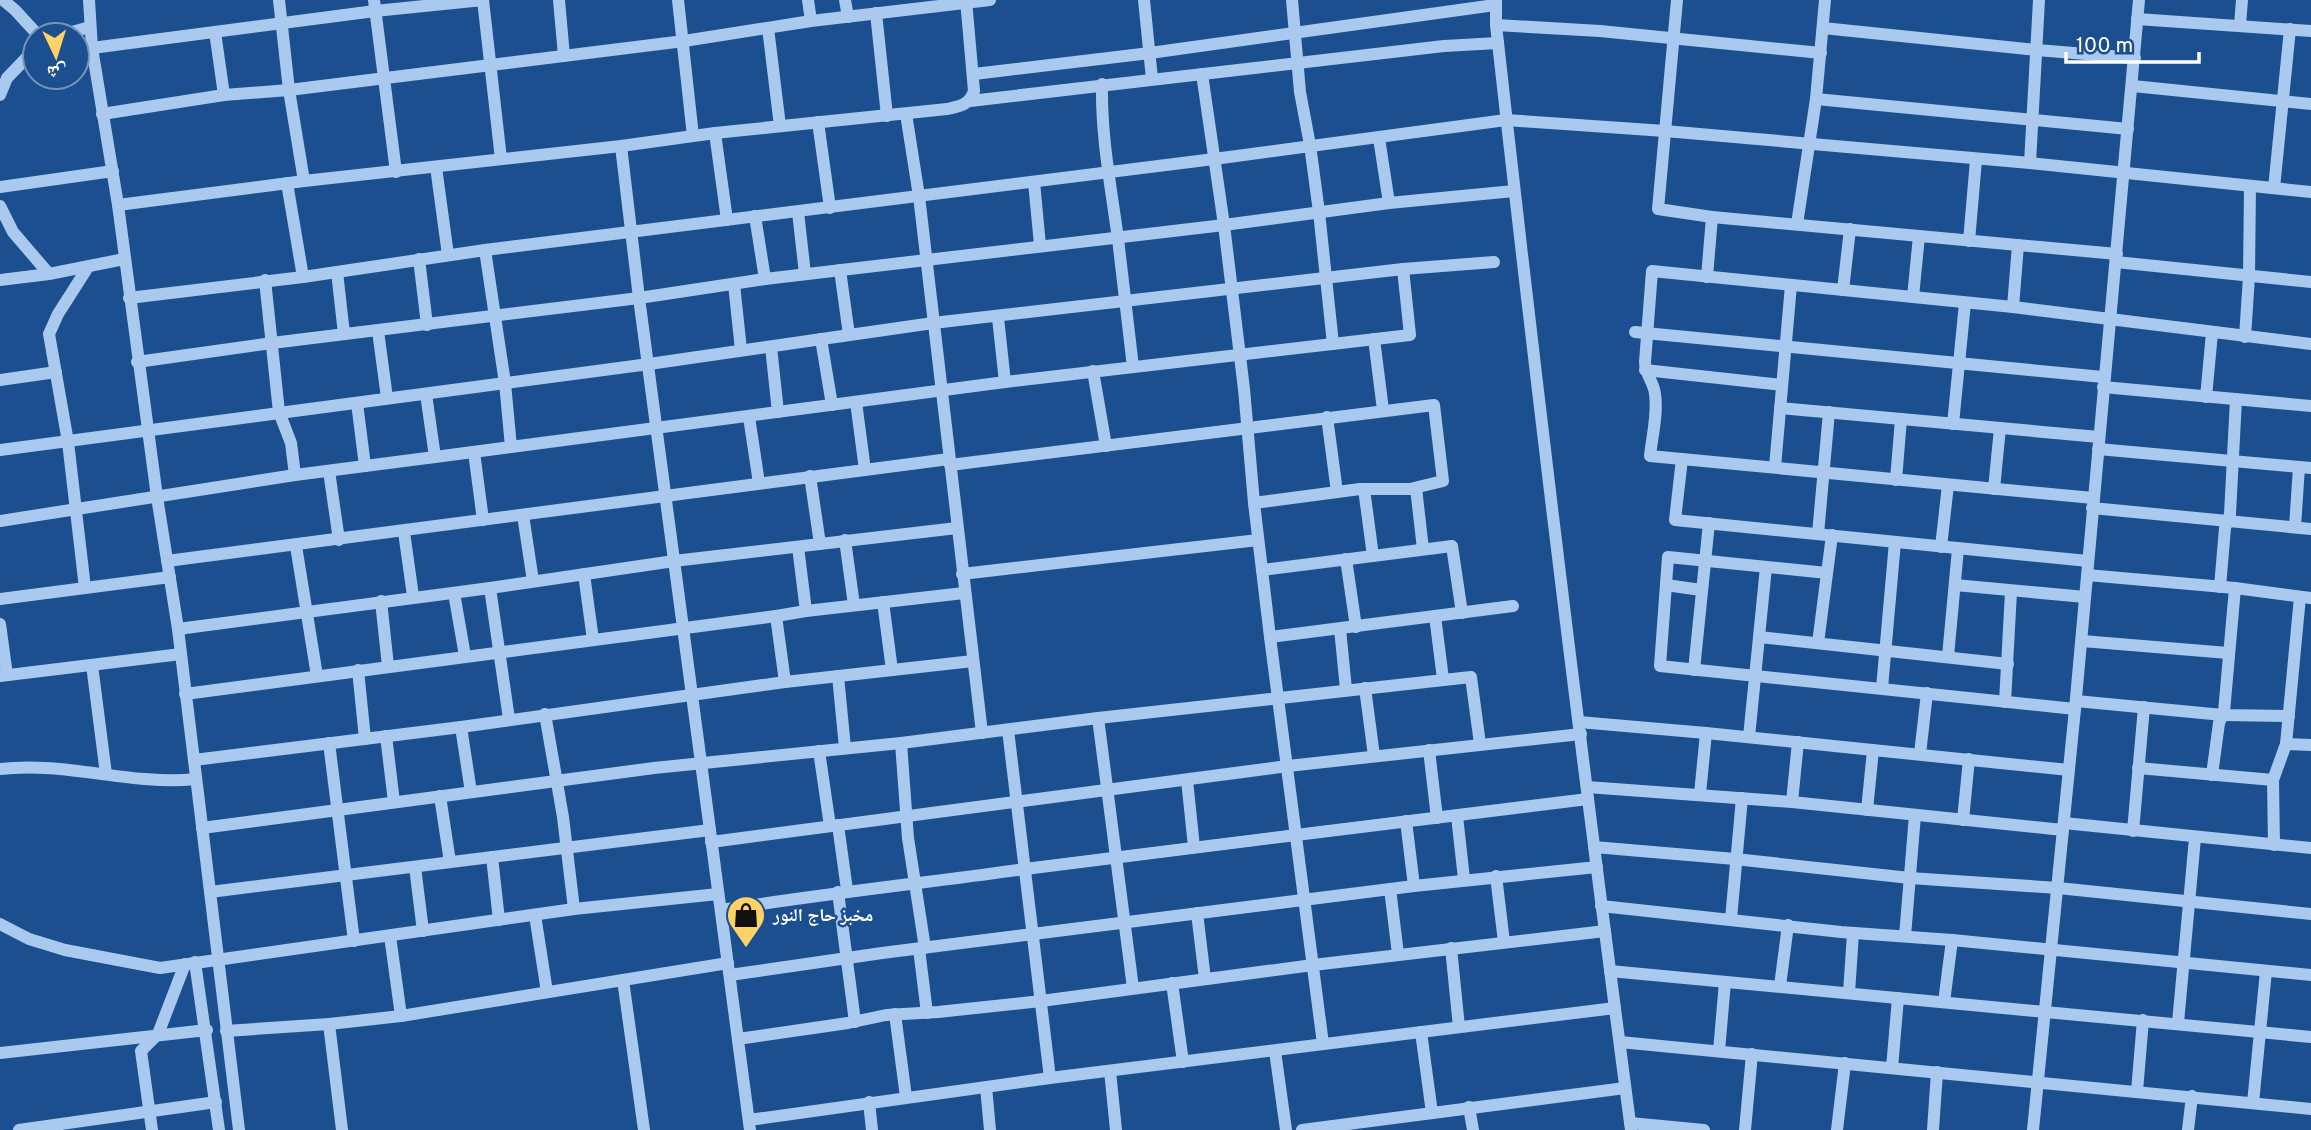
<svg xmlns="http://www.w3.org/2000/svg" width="2311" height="1130" font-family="Overpass,'Noto Naskh Arabic',sans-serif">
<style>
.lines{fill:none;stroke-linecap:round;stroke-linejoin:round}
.minor{stroke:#a9c9ee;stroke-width:12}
.labels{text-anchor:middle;stroke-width:5;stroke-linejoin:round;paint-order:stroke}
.poi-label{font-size:18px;font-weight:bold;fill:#fff;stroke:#1b4f8f;text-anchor:start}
</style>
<rect width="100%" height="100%" fill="#1b4f8f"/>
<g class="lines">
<g class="minor">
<polyline points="3,0 15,10 38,35"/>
<polyline points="89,0 92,48 118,205 157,497 178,629 239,1130"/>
<polyline points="279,0 289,90 304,181"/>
<polyline points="374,0 396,172"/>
<polyline points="559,0 564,56"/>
<polyline points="678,0 693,136"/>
<polyline points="808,0 811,21"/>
<polyline points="845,0 848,17"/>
<polyline points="1144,0 1152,79"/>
<polyline points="1292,0 1300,92 1310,145 1319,212 1333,344"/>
<path d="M 1496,0 L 1496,25 C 1537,394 1582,762 1631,1130"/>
<polyline points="1677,0 1658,209 1712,217 2117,254"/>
<polyline points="876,13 887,116"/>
<polyline points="2137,19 2311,31"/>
<polyline points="1496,25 1600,31 1821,53"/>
<polyline points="2240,25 2242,0"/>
<polyline points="768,28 780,126"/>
<polyline points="1823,28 2037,50 2135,58"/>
<polyline points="215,32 224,95"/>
<polyline points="61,35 90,27"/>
<polyline points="92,48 375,11 483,0 501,159"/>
<polyline points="974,74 1150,53 1488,6"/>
<polyline points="1202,74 1224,225 1244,389 1254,503 1270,637 1323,1044"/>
<path d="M 1102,84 C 1101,137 1111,187 1118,239 C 1123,281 1128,324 1133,367"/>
<polyline points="2133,86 2311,104"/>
<polyline points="0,95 7,78 35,49"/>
<polyline points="1816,99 2128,129"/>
<polyline points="970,101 1444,46 1498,43"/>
<polyline points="102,114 224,95 289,90 684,41 811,21 990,0"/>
<polyline points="906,114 919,196 982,733"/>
<polyline points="818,122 830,208"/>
<polyline points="715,133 727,220"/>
<polyline points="1379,138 1389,203"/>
<polyline points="621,146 639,298 750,1130"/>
<polyline points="2030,163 2039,0"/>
<polyline points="436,167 448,255"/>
<polyline points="1034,182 1040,245"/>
<polyline points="287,183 303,277"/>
<polyline points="0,187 113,171"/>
<polyline points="2274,188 2290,29"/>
<path d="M 118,205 L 304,181 L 621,146 L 715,133 L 947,109 C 961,106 969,105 974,91 L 966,0"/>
<polyline points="0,206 13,232 49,274"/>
<polyline points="798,212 805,274"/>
<polyline points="755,216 765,279"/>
<polyline points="1797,224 1816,99 1825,0"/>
<polyline points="1969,241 1976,160"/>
<polyline points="485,250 505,383 511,447"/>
<polyline points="419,259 427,325"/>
<polyline points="2116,262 2311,282"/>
<polyline points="840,270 849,335"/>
<polyline points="337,272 344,334"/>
<polyline points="1707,277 1712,217"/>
<polyline points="0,280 49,274 124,259"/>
<polyline points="265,280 279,412 291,443 295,475"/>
<polyline points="734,284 741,350"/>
<polyline points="1843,290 1850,229"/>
<polyline points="1913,297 1919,236"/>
<polyline points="129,298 303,277 485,250 1214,159 1506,120 1665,131 2030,163 2311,192"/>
<polyline points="2013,307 2018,245"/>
<polyline points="998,318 1005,382"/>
<polyline points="378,331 387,398"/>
<polyline points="1635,332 2103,377"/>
<polyline points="2245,337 2249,276 2250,186"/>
<polyline points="821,339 832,405"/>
<polyline points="1374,339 1383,410"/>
<polyline points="771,347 778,412"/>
<polyline points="137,362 272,343 639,298 765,279 1224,225 1389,203 1514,191"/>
<polyline points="1645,370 1782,385"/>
<polyline points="1093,371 1106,446"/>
<polyline points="0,380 56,372"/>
<polyline points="2103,387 2311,406"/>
<polyline points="426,394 435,457"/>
<polyline points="2206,397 2212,333"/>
<polyline points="856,402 865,470"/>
<polyline points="357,403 365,466"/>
<polyline points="1780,408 2099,437"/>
<polyline points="749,417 759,483"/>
<polyline points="1327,417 1337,492"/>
<polyline points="1953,424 1965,303"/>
<polyline points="2098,449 2311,468"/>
<polyline points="0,450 649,364 933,323 1403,269 1494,262"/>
<polyline points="474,452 483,520"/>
<polyline points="1682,459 1675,520 2088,561"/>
<polyline points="950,465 1434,405 1443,481 1410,489 1360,489 1254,503"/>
<polyline points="1775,467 1791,285"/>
<polyline points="329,471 339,540"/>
<polyline points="810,476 820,544"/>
<polyline points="1896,480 1901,419"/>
<polyline points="1416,488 1423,549"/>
<polyline points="1364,489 1373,556"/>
<polyline points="1994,489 2000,428"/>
<path d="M 2093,498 L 1650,456 C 1652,437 1658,413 1655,394 C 1654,382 1645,375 1645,362 L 1652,271 L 2013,307 L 2311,344"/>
<polyline points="2092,508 2311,529"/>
<polyline points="523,515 533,581"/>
<polyline points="0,521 295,475 435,457 1005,382 1410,335 1403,269"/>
<polyline points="2295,527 2299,467"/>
<polyline points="404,532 413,596"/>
<polyline points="1818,534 1829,412"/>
<polyline points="845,540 854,605"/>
<polyline points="296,546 317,676"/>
<polyline points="798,547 806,611"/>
<polyline points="1941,547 1948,485"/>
<polyline points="1346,559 1356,627"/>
<polyline points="167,561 949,459"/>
<polyline points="1262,570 1452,546 1462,613"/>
<polyline points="1827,573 1668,557 1660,666 2075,709"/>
<polyline points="584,574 593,640"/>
<polyline points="962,574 1258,540"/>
<polyline points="2087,575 2235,588 2311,598"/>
<polyline points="1666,585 1701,590"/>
<polyline points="1955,585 2085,597"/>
<polyline points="2220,587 2225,528 2230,514 2236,399"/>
<polyline points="85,588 68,442 49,334 58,314 88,267"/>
<polyline points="490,588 509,719"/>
<polyline points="454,593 465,656"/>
<polyline points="0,599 170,577"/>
<polyline points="381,601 388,666"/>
<polyline points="883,602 892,670"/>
<polyline points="776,616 785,682"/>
<polyline points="1435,616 1443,679"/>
<polyline points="0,624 7,675"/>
<polyline points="178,629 490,588 674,561 957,528"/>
<polyline points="1340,629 1346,689"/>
<polyline points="1270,637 1513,606"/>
<polyline points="1759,637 2008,664"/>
<polyline points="2082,641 2228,653"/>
<polyline points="1818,643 1832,535"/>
<polyline points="1948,656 1958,549"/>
<polyline points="92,665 106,774"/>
<polyline points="358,670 365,739"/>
<polyline points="1694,670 1709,523"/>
<polyline points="0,676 181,654"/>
<polyline points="838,676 845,748"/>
<polyline points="1365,688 1374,756"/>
<polyline points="1882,688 1895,542"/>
<polyline points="185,694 776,616 806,611 964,593"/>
<polyline points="2076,701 2223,715 2289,716"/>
<polyline points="2005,702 2011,592"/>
<polyline points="545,714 563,817 574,909"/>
<polyline points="1098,718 1133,988"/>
<polyline points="1579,722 1706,733 2069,770"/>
<polyline points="461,727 471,792"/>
<polyline points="1008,730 1050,1078"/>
<polyline points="386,736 394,802"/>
<polyline points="1749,737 1766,567"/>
<polyline points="329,743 354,941"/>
<polyline points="901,743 908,838 925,948"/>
<polyline points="2286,744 2311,745"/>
<polyline points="1429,750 1437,818"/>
<polyline points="819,751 830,826"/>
<polyline points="1920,754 1927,693"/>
<polyline points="194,760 461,727 785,682 973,661"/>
<polyline points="2138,768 2273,780"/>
<path d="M 0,769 C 66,761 131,786 196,779"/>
<polyline points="2212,775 2219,723 2224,712 2235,588"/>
<polyline points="1187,780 1194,847"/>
<polyline points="1587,787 1792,802 2063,830"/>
<polyline points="1700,794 1706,733"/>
<polyline points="440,796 450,862"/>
<polyline points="1792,802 1798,742"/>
<polyline points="1867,810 1873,750"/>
<polyline points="1457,816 1464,879"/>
<polyline points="1963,820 1969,759"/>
<polyline points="1406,821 1414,886"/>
<polyline points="2064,823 2311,848"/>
<polyline points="838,825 847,890"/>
<polyline points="202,828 654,768 901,743 1098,718 1471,677 1480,744"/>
<polyline points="2133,831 2144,707"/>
<polyline points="711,842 1288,766 1581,734"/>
<polyline points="2274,845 2273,780 2286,744 2300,597"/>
<polyline points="1594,847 1735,859 1910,878 2058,888 2311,914"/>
<polyline points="492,857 499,920"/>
<polyline points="415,867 423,931"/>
<polyline points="1496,876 1504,942"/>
<polyline points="1390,889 1398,954"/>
<polyline points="210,892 710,830"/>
<polyline points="838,892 855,1022"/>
<polyline points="1601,906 1841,932 1952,940 2311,975"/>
<path d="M 721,910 C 822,894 924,883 1025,869 C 1213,844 1400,823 1588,799"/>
<polyline points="1197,913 1205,979"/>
<polyline points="535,915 547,992"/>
<polyline points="1731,919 1742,798"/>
<polyline points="0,924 29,939 65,950 160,968 574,909 718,894"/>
<polyline points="390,936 401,1016"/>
<polyline points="1905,936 1915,815"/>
<polyline points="1451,948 1459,1027"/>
<polyline points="919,949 927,1013"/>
<polyline points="195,962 219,1130"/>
<polyline points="1610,971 2311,1037"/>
<polyline points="730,975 882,953 1414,886 1597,867"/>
<polyline points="623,980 644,1130"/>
<polyline points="1172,983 1183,1062"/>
<polyline points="1780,986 1788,925"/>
<polyline points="1849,993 1853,933"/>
<polyline points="1944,1002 1952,940"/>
<polyline points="895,1014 906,1097"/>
<polyline points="2178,1023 2195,838"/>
<polyline points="329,1024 342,1130"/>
<polyline points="226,1031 329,1024 401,1016 728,963"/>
<polyline points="1421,1032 1432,1113"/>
<polyline points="738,1039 848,1023 886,1015 938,1012 1041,1001 1313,965 1605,931"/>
<polyline points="1620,1042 2311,1109"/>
<polyline points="1275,1051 1286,1130"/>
<polyline points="1719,1051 1725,982"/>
<polyline points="0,1053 207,1030"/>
<polyline points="1892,1068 1898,998"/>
<polyline points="1110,1071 1116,1130"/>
<polyline points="986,1087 990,1130"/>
<polyline points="2137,1091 2143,1020"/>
<polyline points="869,1102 872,1130"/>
<polyline points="2253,1103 2266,971"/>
<polyline points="1469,1107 1473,1130"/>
<polyline points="749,1120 1050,1078 1615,1008"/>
<polyline points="1630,1123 1704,1130"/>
<polyline points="19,1130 216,1102"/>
<polyline points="152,1130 141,1051 158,1034 185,964"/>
<polyline points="1302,1130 1625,1088"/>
<polyline points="1745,1130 1752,1054"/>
<polyline points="1837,1130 1845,1063"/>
<polyline points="1933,1130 1937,1072"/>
<polyline points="2033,1130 2075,709 2139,0"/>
<polyline points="2188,1130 2192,1096"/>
</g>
</g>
<defs>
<symbol id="shop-pin" viewBox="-11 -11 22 30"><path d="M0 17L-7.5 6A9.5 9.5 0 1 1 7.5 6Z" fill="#ffd166" stroke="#1b4f8f"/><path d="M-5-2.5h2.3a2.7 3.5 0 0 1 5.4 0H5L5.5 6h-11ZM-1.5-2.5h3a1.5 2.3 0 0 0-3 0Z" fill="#111"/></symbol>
</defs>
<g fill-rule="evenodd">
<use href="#shop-pin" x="724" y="893" width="44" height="60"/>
</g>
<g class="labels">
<g class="poi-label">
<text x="773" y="921">مخبز حاج النور</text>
</g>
</g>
<g transform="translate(56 56) rotate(176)"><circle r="33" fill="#1b4f8f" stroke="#7695bc" stroke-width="2"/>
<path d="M0-5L12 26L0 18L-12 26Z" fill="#ffd166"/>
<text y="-10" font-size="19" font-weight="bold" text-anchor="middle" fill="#ffffff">ش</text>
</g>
<path d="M2066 52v10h133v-10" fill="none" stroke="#ffffff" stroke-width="3.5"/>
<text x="2076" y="52" font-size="21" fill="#ffffff" stroke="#1b4f8f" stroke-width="5" paint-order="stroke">100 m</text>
</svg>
